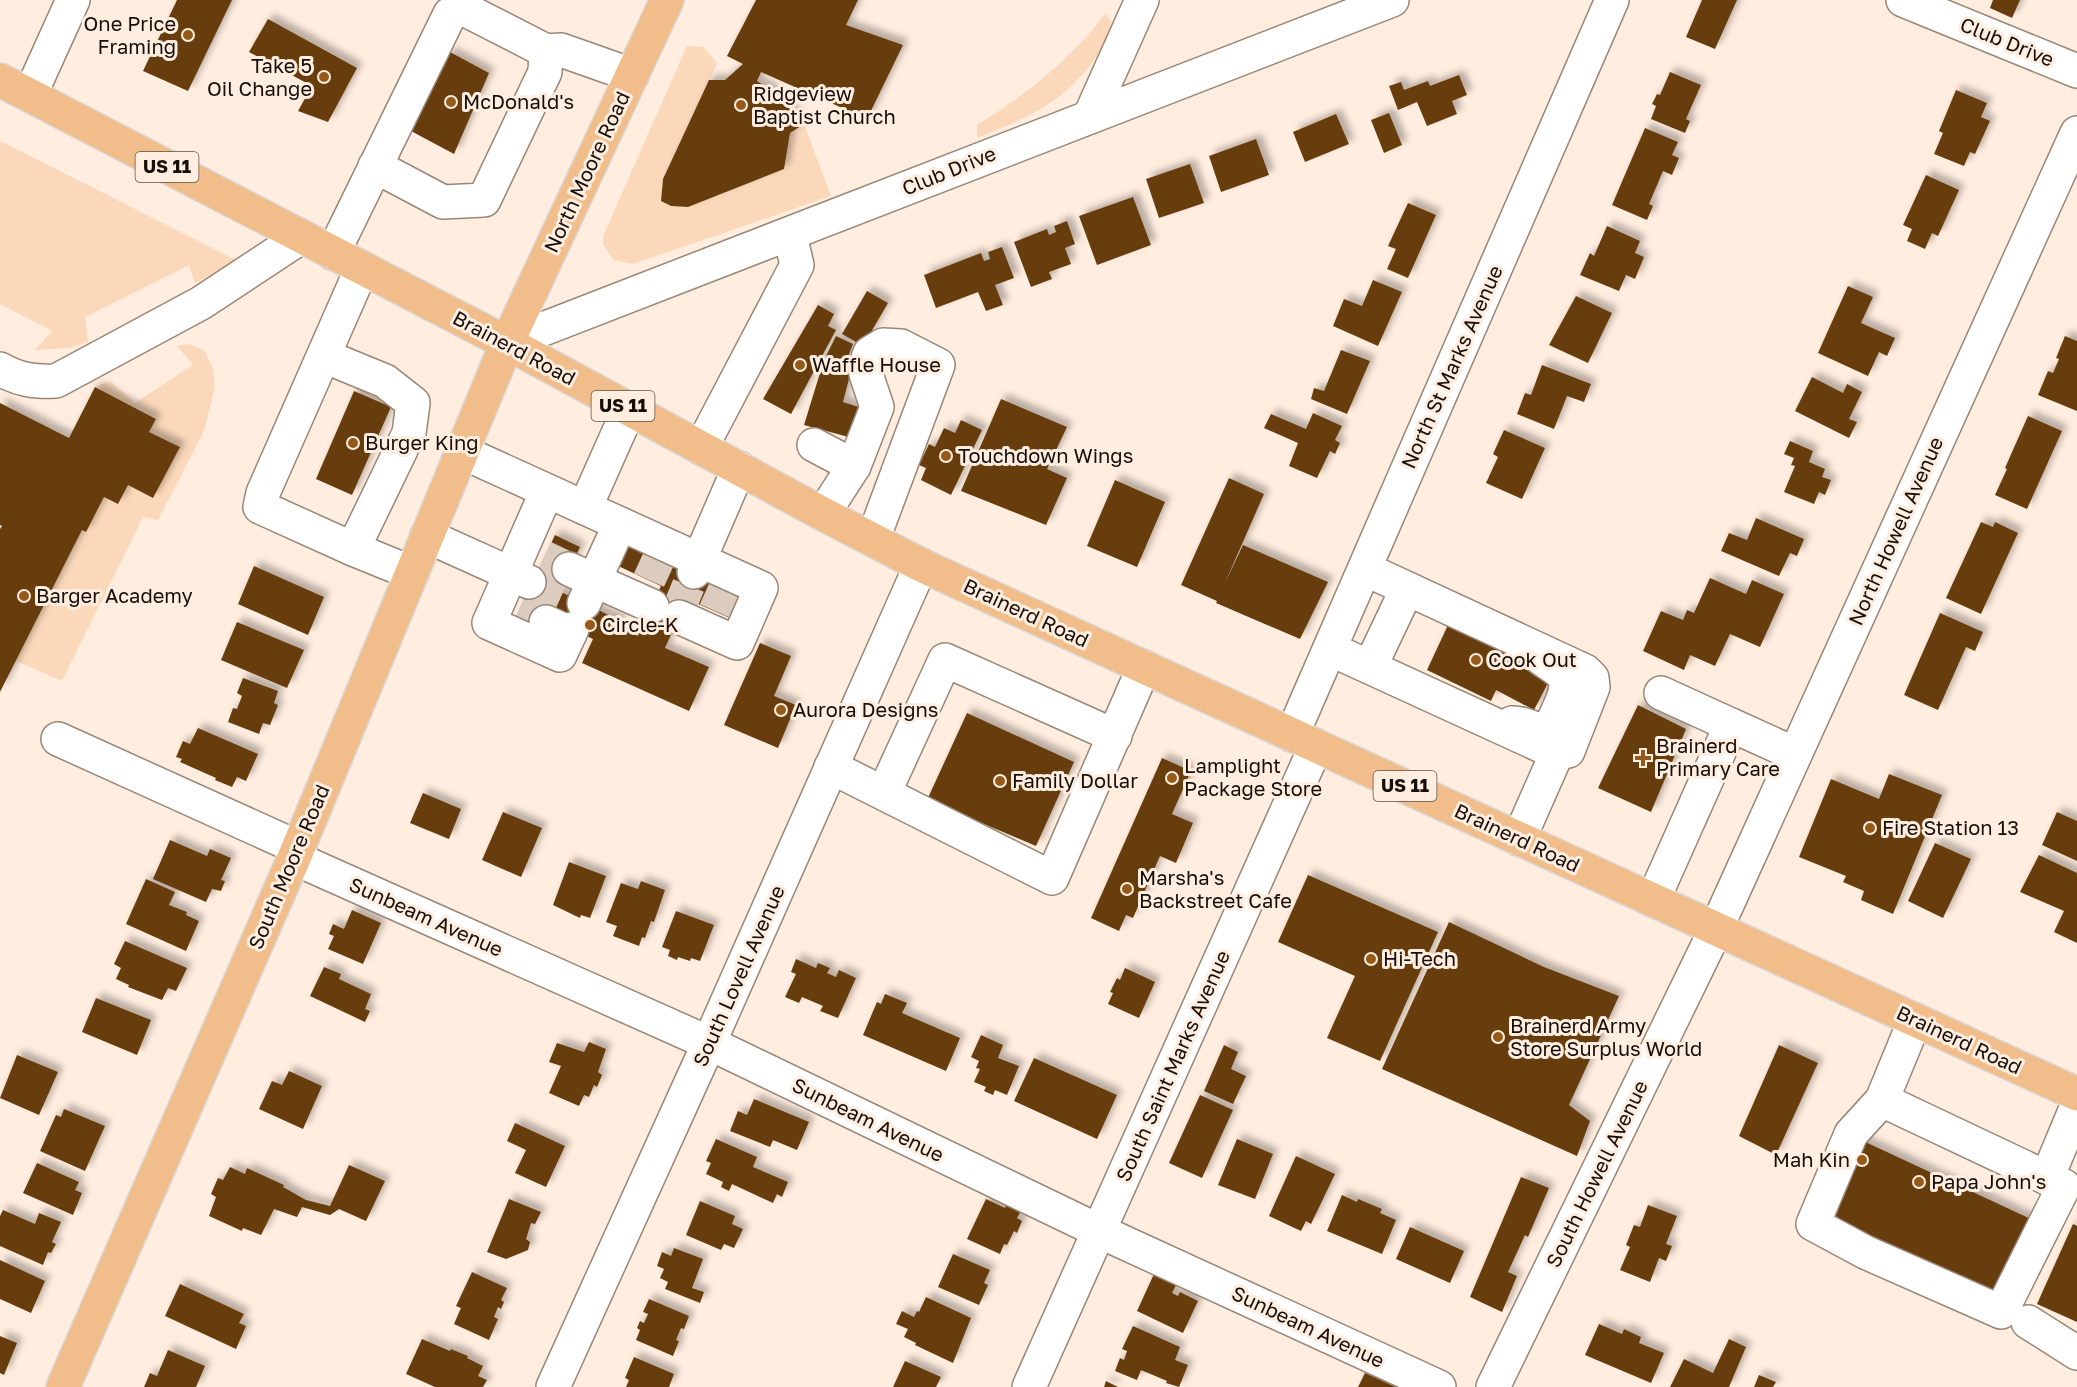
<svg xmlns="http://www.w3.org/2000/svg" width="2077" height="1387" font-family="'Golos Text',sans-serif">
<style>
.green{fill:#fbd8ba}
.building{fill:#683d0f;filter:url(#shadow)}
.lines{fill:none;stroke-linecap:round;stroke-linejoin:round}
.minor-tunnel{stroke:#dcccbf;stroke-width:33;stroke-dasharray:33 16;stroke-linecap:butt}
.minor-casing{stroke:#998676;stroke-width:36}
.major-casing{stroke:#dad9d8;stroke-width:36}
.minor{stroke:#fff;stroke-width:33}
.major{stroke:#f1be8b;stroke-width:33}
.poi-dot{fill:#955a1a;stroke:#ffeddf;stroke-width:2}
.labels{text-anchor:middle;stroke-width:6;stroke-linejoin:round;paint-order:stroke}
.shield{fill:#ffeddf;stroke:#5c5249;stroke-width:1.5}
.shield-label{font-size:18px;font-weight:bold;fill:#160f09}
.poi-label{font-size:20px;fill:#160f09;stroke:#ffeddf;text-anchor:start}
.street-label{font-size:20px;fill:#160f09;stroke:#ffeddf}
</style>
<defs>
<filter id="shadow"><feDropShadow dx="5.5" dy="-5.5" stdDeviation="3" flood-color="#0004"/></filter>
</defs>
<rect width="100%" height="100%" fill="#ffeddf"/>
<g class="green">
<path d="M 1106,13 C 1118,34 1112,35 1099,53 C 1066,102 1030,117 977,138 L 977,125 C 1027,94 1070,60 1106,13 Z"/>
<polygon points="687,46 703,47 717,63 663,179 661,201 671,206 688,207 784,169 790,133 804,124 831,196 633,264 613,260 603,244 604,234"/>
<polygon points="0,141 238,261 195,283 189,265 85,317 88,342 69,348 35,350 52,331 0,304"/>
<polygon points="189,344 205,351 213,370 215,387 204,431 158,520 143,517 62,681 16,661 82,530 86,532 104,497 118,504 128,485 153,498 179,447 149,432 156,418 95,387 110,381 135,403 193,365 177,346"/>
</g>
<g class="building">
<polygon points="177,0 232,0 188,91 143,71"/>
<polygon points="756,0 858,0 846,25 903,45 867,119 761,72 757,81 772,90 804,124 790,133 784,169 688,207 671,206 661,201 663,179 709,80 725,80 743,64 727,56"/>
<polygon points="1702,0 1737,0 1715,49 1686,37"/>
<polygon points="1993,0 2020,0 2012,18 1990,8"/>
<polygon points="268,19 357,68 328,122 298,111 312,86 249,52"/>
<polygon points="450,52 489,73 454,154 411,131"/>
<polygon points="1670,72 1701,85 1686,119 1690,121 1685,133 1651,119 1656,106 1652,104 1657,94 1660,95"/>
<polygon points="1459,75 1467,95 1452,101 1457,114 1427,126 1417,102 1398,110 1389,86 1401,82 1404,90 1428,81 1430,86"/>
<polygon points="1956,90 1987,103 1981,117 1990,121 1975,154 1970,152 1964,166 1934,154 1943,133 1939,131"/>
<polygon points="1389,113 1402,145 1384,153 1371,120"/>
<polygon points="1336,114 1349,144 1305,162 1293,132"/>
<polygon points="1645,128 1678,142 1672,155 1679,158 1672,175 1663,171 1649,204 1653,206 1647,220 1612,205"/>
<polygon points="1256,139 1269,175 1221,192 1209,156"/>
<polygon points="1190,164 1204,203 1159,218 1146,179"/>
<polygon points="1926,175 1959,190 1938,236 1932,233 1925,249 1907,241 1912,229 1903,225"/>
<polygon points="1133,197 1151,245 1097,265 1079,216"/>
<polygon points="1408,203 1436,215 1408,278 1387,269 1396,249 1388,246"/>
<polygon points="1067,221 1075,244 1065,248 1071,264 1049,272 1052,279 1031,287 1014,242 1047,229 1049,235 1056,232 1054,226"/>
<polygon points="1607,226 1640,241 1635,253 1644,257 1635,279 1626,275 1619,291 1580,275 1590,253 1594,256"/>
<polygon points="1002,247 1014,278 995,285 1003,305 986,311 978,292 936,308 924,275 981,253 984,261 990,259 988,252"/>
<polygon points="1373,280 1402,292 1378,346 1333,326 1344,299 1362,306"/>
<polygon points="1848,286 1873,297 1861,323 1895,338 1887,356 1879,352 1868,376 1818,353"/>
<polygon points="867,291 888,303 863,346 842,334"/>
<polygon points="1576,296 1612,313 1588,363 1549,345"/>
<polygon points="818,305 834,314 828,326 836,330 791,414 763,399"/>
<polygon points="836,336 853,344 845,365 852,367 843,402 865,409 856,439 804,425 824,360"/>
<polygon points="2065,336 2077,341 2077,411 2038,395 2048,371 2053,373 2059,359 2056,358"/>
<polygon points="1341,350 1370,361 1347,414 1311,399 1314,388 1324,391"/>
<polygon points="1542,365 1591,384 1584,402 1567,396 1554,429 1517,414 1525,393 1531,395"/>
<polygon points="1812,377 1843,393 1847,384 1862,392 1849,419 1857,422 1849,438 1795,411"/>
<polygon points="95,387 156,419 149,432 180,447 153,498 128,485 118,504 104,497 86,532 82,530 0,692 0,529 2,526 0,525 0,403 69,438"/>
<polygon points="354,391 391,407 352,495 316,479"/>
<polygon points="1001,399 1067,427 1047,469 1067,478 1046,525 961,491"/>
<polygon points="1313,413 1342,426 1335,440 1340,443 1335,454 1330,451 1317,478 1289,466 1298,443 1264,428 1271,414 1306,429"/>
<polygon points="2028,416 2062,431 2027,509 1995,495 2007,469 2005,468"/>
<polygon points="961,420 982,430 951,495 921,480 926,468 919,465 929,444 935,447 944,428 955,433"/>
<polygon points="1504,430 1545,448 1522,499 1486,483 1498,457 1493,454"/>
<polygon points="1790,441 1813,451 1809,462 1825,469 1822,477 1831,480 1825,495 1819,492 1814,504 1784,492 1795,466 1791,465 1794,458 1784,454"/>
<polygon points="1229,478 1264,494 1224,585 1243,545 1328,582 1300,639 1216,603 1217,601 1181,585"/>
<polygon points="1115,480 1165,502 1137,567 1087,546"/>
<polygon points="1756,518 1804,539 1797,556 1790,553 1779,576 1721,551 1729,533 1747,540"/>
<polygon points="1981,522 1993,527 1995,522 2018,533 1981,614 1946,598"/>
<polygon points="555,535 580,547 559,591 621,621 618,627 638,636 661,586 616,565 627,541 744,594 732,619 687,599 665,648 709,667 689,711 582,663 593,639 548,618 541,632 515,619"/>
<polygon points="254,566 324,597 308,635 238,604"/>
<polygon points="1710,578 1746,594 1752,580 1784,594 1760,647 1730,634 1715,666 1690,655 1684,670 1643,651 1661,611 1683,620 1687,610 1694,613"/>
<polygon points="1940,613 1983,632 1975,651 1966,647 1938,710 1904,695"/>
<polygon points="237,622 304,650 287,688 221,660"/>
<polygon points="1448,625 1552,675 1534,710 1496,690 1491,701 1427,670"/>
<polygon points="760,643 791,656 774,696 796,705 778,748 724,725"/>
<polygon points="243,678 278,691 274,703 278,705 270,725 263,723 259,734 228,722 233,708 237,709 242,696 237,693"/>
<polygon points="1638,705 1686,729 1651,812 1598,788"/>
<polygon points="967,713 1074,762 1036,846 927,800"/>
<polygon points="198,728 258,754 246,781 237,777 232,787 215,780 216,778 180,762 182,759 176,757 183,741 190,744"/>
<polygon points="1162,758 1191,771 1172,814 1193,823 1176,863 1160,856 1133,918 1126,915 1119,931 1091,918"/>
<polygon points="1889,774 1942,795 1893,914 1861,900 1864,891 1843,882 1846,876 1799,857 1831,779 1879,799"/>
<polygon points="423,793 461,809 449,839 410,823"/>
<polygon points="503,812 542,828 521,877 482,860"/>
<polygon points="2057,812 2077,821 2077,861 2042,845"/>
<polygon points="170,840 207,856 210,849 231,858 221,880 225,881 221,891 212,889 206,902 153,879"/>
<polygon points="1935,843 1971,859 1943,918 1908,901"/>
<polygon points="2039,855 2077,873 2077,943 2054,932 2064,911 2020,892"/>
<polygon points="569,862 606,876 590,918 581,915 580,918 553,905"/>
<polygon points="1308,875 1438,932 1380,1061 1327,1038 1355,976 1278,942"/>
<polygon points="146,879 175,892 169,905 187,912 186,915 199,921 186,951 126,924"/>
<polygon points="641,881 665,890 654,922 651,921 645,938 642,937 639,946 613,936 617,926 606,922 621,883 638,889"/>
<polygon points="352,910 381,923 363,964 328,949 334,936 329,934 333,924 344,929"/>
<polygon points="676,911 714,925 700,961 691,958 690,961 678,957 677,960 668,956 670,950 662,947"/>
<polygon points="1449,922 1544,967 1619,996 1569,1105 1590,1121 1577,1156 1382,1069"/>
<polygon points="125,941 187,968 176,991 168,988 162,1000 128,987 129,985 116,979 121,968 114,964"/>
<polygon points="796,959 816,968 818,963 830,968 827,973 836,977 839,970 856,978 838,1018 820,1011 823,1006 802,997 799,1003 785,997 796,974 791,972"/>
<polygon points="324,967 341,974 339,979 371,994 365,1009 370,1011 365,1022 310,996"/>
<polygon points="1125,968 1155,982 1139,1018 1108,1004 1113,993 1110,992 1117,978 1120,980"/>
<polygon points="885,994 907,1003 902,1013 960,1038 946,1071 863,1035 877,1002 881,1004"/>
<polygon points="96,998 151,1020 137,1055 82,1032"/>
<polygon points="981,1035 1003,1045 998,1058 1019,1066 1007,1095 995,1090 993,1095 984,1091 986,1087 974,1082 980,1069 976,1068 979,1061 971,1057"/>
<polygon points="589,1042 606,1049 598,1072 602,1075 597,1087 594,1085 589,1097 584,1095 579,1106 549,1093 561,1066 549,1062 557,1043 584,1052"/>
<polygon points="1224,1045 1238,1052 1231,1069 1246,1076 1233,1104 1204,1091"/>
<polygon points="1779,1045 1818,1063 1776,1155 1739,1136"/>
<polygon points="17,1055 58,1072 39,1115 0,1098"/>
<polygon points="1034,1058 1117,1095 1097,1139 1014,1101"/>
<polygon points="289,1071 322,1086 303,1129 259,1109 272,1081 282,1085"/>
<polygon points="1200,1095 1233,1110 1202,1178 1169,1163"/>
<polygon points="754,1099 809,1122 797,1150 773,1140 770,1147 730,1131 738,1111 747,1115"/>
<polygon points="64,1109 105,1126 85,1171 40,1151 56,1115 61,1117"/>
<polygon points="515,1123 565,1146 546,1187 515,1173 526,1150 507,1141"/>
<polygon points="716,1139 757,1157 753,1167 788,1182 782,1197 777,1194 773,1203 732,1184 729,1191 721,1187 723,1182 706,1174 711,1163 706,1161"/>
<polygon points="1237,1139 1273,1154 1255,1199 1218,1185"/>
<polygon points="1859,1139 2033,1220 1995,1301 1837,1230 1829,1204"/>
<polygon points="1296,1156 1335,1174 1311,1224 1306,1221 1301,1231 1269,1216"/>
<polygon points="37,1163 79,1182 75,1190 82,1193 73,1215 23,1193"/>
<polygon points="349,1165 385,1181 366,1221 339,1209 330,1215 302,1207 297,1217 274,1209 261,1235 243,1228 242,1231 209,1216 216,1197 211,1194 218,1178 223,1180 230,1167 245,1174 247,1168 284,1185 283,1187 306,1200 330,1206"/>
<polygon points="1521,1177 1549,1188 1528,1237 1525,1235 1508,1272 1517,1276 1502,1312 1470,1297"/>
<polygon points="1342,1195 1357,1202 1358,1199 1382,1209 1380,1213 1396,1220 1382,1254 1327,1231"/>
<polygon points="509,1199 541,1212 535,1224 531,1223 526,1239 530,1242 528,1250 506,1259 487,1252"/>
<polygon points="986,1199 1005,1208 1007,1203 1022,1209 1017,1218 1022,1221 1017,1233 1014,1231 1007,1245 1004,1244 1000,1254 967,1239"/>
<polygon points="700,1201 735,1216 732,1224 743,1229 734,1248 724,1244 721,1250 686,1235"/>
<polygon points="1648,1205 1677,1216 1666,1244 1672,1246 1666,1261 1659,1258 1650,1282 1620,1270 1630,1247 1626,1245 1634,1225 1640,1227"/>
<polygon points="3,1210 35,1224 39,1213 61,1222 52,1242 56,1244 51,1253 48,1252 43,1265 0,1246 0,1216"/>
<polygon points="2073,1224 2077,1226 2077,1322 2037,1304"/>
<polygon points="1410,1227 1464,1251 1450,1283 1396,1259"/>
<polygon points="674,1248 703,1259 692,1288 704,1292 700,1303 665,1289 668,1282 660,1278 664,1269 657,1266 662,1252 671,1256"/>
<polygon points="953,1254 990,1270 984,1283 988,1285 979,1305 938,1287"/>
<polygon points="0,1260 45,1281 31,1313 0,1299"/>
<polygon points="472,1272 507,1288 501,1300 504,1302 501,1309 498,1307 494,1317 498,1319 489,1340 454,1324 461,1308 456,1306"/>
<polygon points="1154,1274 1176,1285 1172,1293 1178,1296 1180,1292 1198,1301 1183,1333 1137,1311"/>
<polygon points="180,1284 244,1314 239,1323 246,1326 236,1349 165,1316"/>
<polygon points="926,1297 971,1318 953,1363 915,1345 916,1343 904,1337 908,1329 896,1324 902,1311 914,1317 917,1311 919,1312"/>
<polygon points="649,1299 689,1316 684,1329 681,1328 676,1340 679,1341 673,1356 636,1340 640,1330 637,1328 640,1321 644,1323 648,1314 643,1312"/>
<polygon points="1599,1324 1622,1334 1624,1329 1641,1337 1639,1343 1664,1353 1651,1383 1585,1355"/>
<polygon points="1133,1326 1180,1347 1175,1360 1188,1365 1179,1387 1166,1383 1167,1381 1141,1370 1137,1380 1115,1371 1120,1358 1124,1360 1127,1351 1122,1349"/>
<polygon points="0,1336 17,1343 4,1375 0,1373"/>
<polygon points="422,1339 450,1351 451,1349 468,1356 467,1358 483,1366 478,1376 487,1380 483,1387 435,1387 406,1374"/>
<polygon points="1729,1339 1746,1347 1729,1387 1670,1387 1684,1359 1713,1373"/>
<polygon points="168,1350 205,1366 196,1387 144,1387 150,1373 157,1376"/>
<polygon points="634,1357 674,1374 669,1387 626,1387 629,1380 625,1378"/>
<polygon points="905,1361 941,1377 936,1387 893,1387"/>
<polygon points="1365,1373 1396,1387 1358,1387"/>
<polygon points="1759,1375 1776,1382 1773,1387 1754,1387"/>
<polygon points="1106,1381 1118,1387 1104,1387"/>
</g>
<g class="lines">
<g class="minor-tunnel">
<polyline points="544,557 569,569"/>
<polyline points="649,580 660,556"/>
<polyline points="531,583 583,606"/>
<polyline points="519,610 546,622"/>
<polyline points="715,611 726,586"/>
<polyline points="676,616 694,572"/>
</g>
<defs>
<g id="minor">
<polyline points="1903,0 2077,71"/>
<polyline points="546,51 561,50 632,75"/>
<polyline points="30,95 73,0"/>
<polyline points="1090,116 1142,0"/>
<polyline points="333,253 450,14 464,9 546,51 545,72 484,200 443,202 375,166"/>
<polyline points="362,268 263,493 260,507 353,549 412,573"/>
<path d="M 507,343 C 802,230 1096,113 1392,0"/>
<polyline points="324,356 385,381 413,403 409,433 353,549"/>
<path d="M 0,369 C 19,380 35,382 56,381 L 201,303 L 301,237"/>
<polyline points="814,445 854,466"/>
<polyline points="701,448 797,265 790,235"/>
<polyline points="462,452 761,588 737,643 679,617"/>
<polyline points="547,491 489,623 560,655 572,629"/>
<polyline points="585,508 629,409"/>
<polyline points="823,514 854,466 877,407 866,374 866,364 870,353 883,345 901,346 938,365 873,539"/>
<polyline points="427,536 529,582"/>
<polyline points="569,569 652,606"/>
<polyline points="694,572 739,468"/>
<polyline points="584,603 620,524"/>
<polyline points="546,622 570,633"/>
<polyline points="1330,649 1557,753 1568,751 1593,687 1592,678 1585,671 1365,569"/>
<polyline points="1370,667 1407,589"/>
<polyline points="1661,693 1731,725"/>
<path d="M 1512,723 C 1524,722 1534,730 1546,731 L 1551,726 C 1556,712 1574,687 1561,673 C 1555,667 1545,662 1538,656"/>
<polyline points="1292,735 1612,0"/>
<polyline points="58,739 299,848"/>
<polyline points="831,767 1052,878 1144,667"/>
<polyline points="884,793 945,660 1115,736"/>
<polyline points="1519,839 1557,753"/>
<polyline points="294,858 709,1043 1099,1231 1439,1387"/>
<polyline points="1653,900 1731,725 1795,754"/>
<polyline points="1915,1020 1882,1100 2047,1178 2077,1106"/>
<polyline points="1882,1100 1851,1134 1813,1224 1865,1252 2001,1312 2064,1186 2047,1178"/>
<polyline points="2028,1322 2077,1353"/>
<polyline points="553,1387 709,1043 921,565"/>
<polyline points="1029,1387 1316,746"/>
<polyline points="1493,1387 1716,929 2077,133"/>
</g>
<g id="major">
<polyline points="0,80 507,343 823,514 921,565 2077,1094"/>
<polyline points="63,1387 294,858 507,343 667,0"/>
</g>
</defs>
<use href="#minor" class="minor-casing"/>
<use href="#major" class="major-casing"/>
<use href="#minor" class="minor"/>
<use href="#major" class="major"/>
</g>
<g class="poi-dot">
<circle cx="188" cy="35" r="6"/>
<circle cx="324" cy="77" r="6"/>
<circle cx="451" cy="102" r="6"/>
<circle cx="741" cy="105" r="6"/>
<circle cx="800" cy="365" r="6"/>
<circle cx="353" cy="443" r="6"/>
<circle cx="946" cy="456" r="6"/>
<circle cx="24" cy="596" r="6"/>
<circle cx="590" cy="625" r="6"/>
<circle cx="1476" cy="660" r="6"/>
<circle cx="781" cy="710" r="6"/>
<path d="M1640 749h6v6h6v6h-6v6h-6v-6h-6v-6h6z"/>
<circle cx="1172" cy="778" r="6"/>
<circle cx="1000" cy="781" r="6"/>
<circle cx="1870" cy="828" r="6"/>
<circle cx="1127" cy="889" r="6"/>
<circle cx="1371" cy="959" r="6"/>
<circle cx="1498" cy="1037" r="6"/>
<circle cx="1862" cy="1160" r="6"/>
<circle cx="1919" cy="1182" r="6"/>
</g>
<g class="labels">
<g class="shield">
<rect x="135.5" y="152" width="63" height="30" rx="4.5"/>
<rect x="591.5" y="391" width="63" height="30" rx="4.5"/>
<rect x="1373.5" y="771" width="63" height="30" rx="4.5"/>
</g>
<g class="shield-label">
<text x="167" y="173">US 11</text>
<text x="623" y="412">US 11</text>
<text x="1405" y="792">US 11</text>
</g>
<g class="poi-label">
<text x="176" y="31" text-anchor="end">One Price<tspan x="176" dy="23">Framing</tspan></text>
<text x="312" y="73" text-anchor="end">Take 5<tspan x="312" dy="23">Oil Change</tspan></text>
<text x="753" y="101">Ridgeview<tspan x="753" dy="23">Baptist Church</tspan></text>
<text x="463" y="109">McDonald's</text>
<text x="812" y="372">Waffle House</text>
<text x="365" y="450">Burger King</text>
<text x="958" y="463">Touchdown Wings</text>
<text x="36" y="603">Barger Academy</text>
<text x="602" y="632">Circle-K</text>
<text x="1488" y="667">Cook Out</text>
<text x="793" y="717">Aurora Designs</text>
<text x="1656" y="753">Brainerd<tspan x="1656" dy="23">Primary Care</tspan></text>
<text x="1184" y="773">Lamplight<tspan x="1184" dy="23">Package Store</tspan></text>
<text x="1012" y="788">Family Dollar</text>
<text x="1882" y="835">Fire Station 13</text>
<text x="1139" y="885">Marsha's<tspan x="1139" dy="23">Backstreet Cafe</tspan></text>
<text x="1383" y="966">Hi-Tech</text>
<text x="1510" y="1033">Brainerd Army<tspan x="1510" dy="23">Store Surplus World</tspan></text>
<text x="1850" y="1167" text-anchor="end">Mah Kin</text>
<text x="1931" y="1189">Papa John's</text>
</g>
<g class="street-label">
<text transform="translate(2007 42) rotate(22)" y="7">Club Drive</text>
<text transform="translate(949 171) rotate(-22)" y="7">Club Drive</text>
<text transform="translate(587 172) rotate(-65)" y="7">North Moore Road</text>
<text transform="translate(514 348) rotate(28)" y="7">Brainerd Road</text>
<text transform="translate(1452 367) rotate(-66)" y="7">North St Marks Avenue</text>
<text transform="translate(1896 531) rotate(-66)" y="7">North Howell Avenue</text>
<text transform="translate(1026 613) rotate(25)" y="7">Brainerd Road</text>
<text transform="translate(1517 838) rotate(25)" y="7">Brainerd Road</text>
<text transform="translate(289 867) rotate(-67)" y="7">South Moore Road</text>
<text transform="translate(426 917) rotate(24)" y="7">Sunbeam Avenue</text>
<text transform="translate(739 976) rotate(-66)" y="7">South Lovell Avenue</text>
<text transform="translate(1959 1040) rotate(25)" y="7">Brainerd Road</text>
<text transform="translate(1173 1066) rotate(-66)" y="7">South Saint Marks Avenue</text>
<text transform="translate(868 1120) rotate(26)" y="7">Sunbeam Avenue</text>
<text transform="translate(1597 1174) rotate(-64)" y="7">South Howell Avenue</text>
<text transform="translate(1308 1327) rotate(25)" y="7">Sunbeam Avenue</text>
</g>
</g>
</svg>
